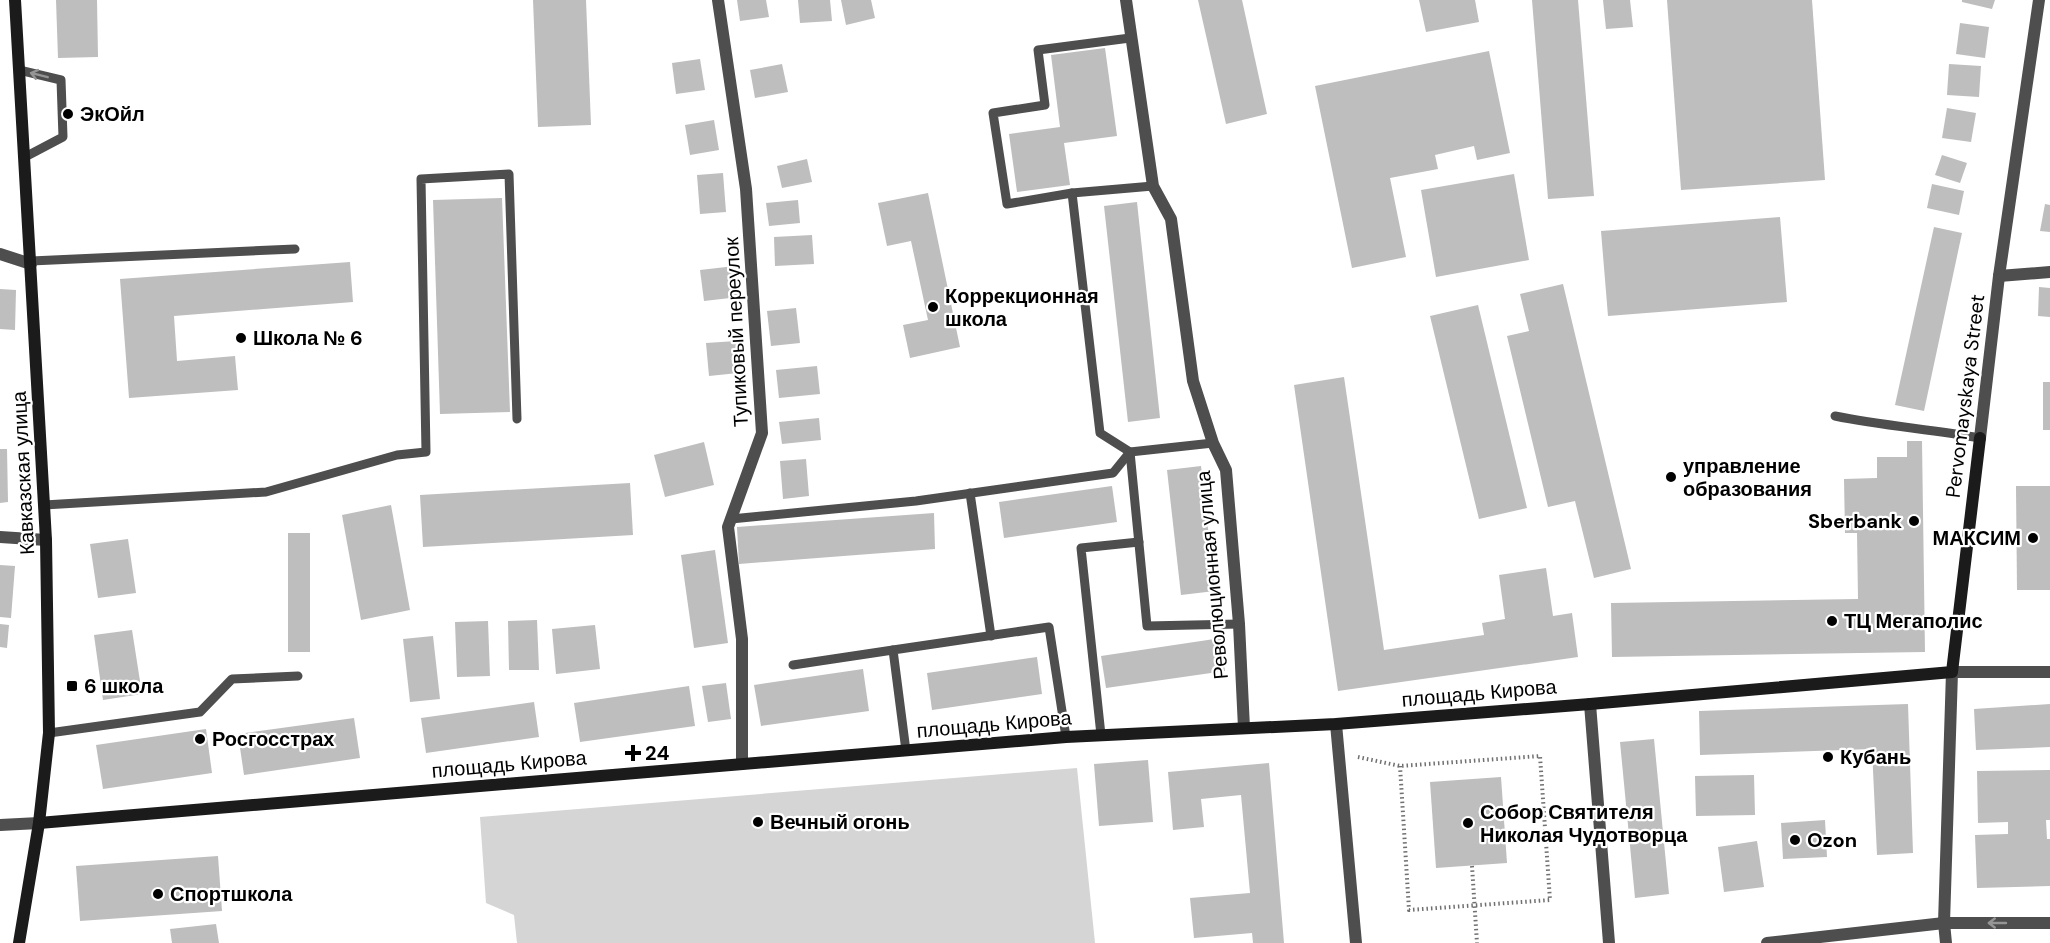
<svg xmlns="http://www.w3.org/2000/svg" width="2050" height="943" font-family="'DM Sans',sans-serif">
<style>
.green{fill:#d5d5d5}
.building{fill:#bebebe}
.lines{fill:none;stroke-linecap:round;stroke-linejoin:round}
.path{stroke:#707070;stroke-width:4;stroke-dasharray:1.5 3;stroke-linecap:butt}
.service{stroke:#4e4e4e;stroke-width:9}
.pedestrian{stroke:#4e4e4e;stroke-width:12}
.minor{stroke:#4e4e4e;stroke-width:12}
.tertiary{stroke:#4e4e4e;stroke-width:12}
.secondary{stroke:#1b1b1b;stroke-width:12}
.oneway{stroke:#959595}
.poi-dot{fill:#000;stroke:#fff;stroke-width:2}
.labels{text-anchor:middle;stroke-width:4.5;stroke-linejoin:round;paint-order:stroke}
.poi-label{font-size:20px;font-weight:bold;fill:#000;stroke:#fff;text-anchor:start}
.street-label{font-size:20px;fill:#000;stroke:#fff}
</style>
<rect width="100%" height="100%" fill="#fff"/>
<polygon class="green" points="1077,768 1095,943 517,943 514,915 486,903 480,817"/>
<g class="building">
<polygon points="56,0 97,0 98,57 58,58"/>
<polygon points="533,0 586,0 591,125 538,127"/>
<polygon points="737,0 766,0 769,17 740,21"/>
<polygon points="798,0 830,0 832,21 800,23"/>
<polygon points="841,0 871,0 875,18 846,25"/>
<polygon points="1198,0 1242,0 1267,114 1226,124"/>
<polygon points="1419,0 1475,0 1479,22 1426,32"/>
<polygon points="1532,0 1578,0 1594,196 1548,199"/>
<polygon points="1603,0 1630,0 1633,27 1606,29"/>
<polygon points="1667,0 1812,0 1825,180 1681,190"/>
<polygon points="1962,0 1995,0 1992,9 1962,2"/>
<polygon points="1960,23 1989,27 1985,58 1956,54"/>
<polygon points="1105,48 1117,136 1064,143 1070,185 1017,192 1009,134 1060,127 1051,55"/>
<polygon points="1489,51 1510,153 1477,160 1474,146 1435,155 1438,169 1390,178 1406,257 1352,268 1315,86"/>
<polygon points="700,59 705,90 676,94 672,63"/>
<polygon points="782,64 788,92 755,98 750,70"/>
<polygon points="1949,64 1981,66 1979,97 1947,95"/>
<polygon points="1947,108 1976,113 1971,142 1942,138"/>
<polygon points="714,120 719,150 690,155 685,125"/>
<polygon points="1942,155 1967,163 1960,183 1935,175"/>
<polygon points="807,159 812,182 782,188 777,166"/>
<polygon points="723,173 726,212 700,214 697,175"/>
<polygon points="1514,174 1529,260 1436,277 1421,190"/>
<polygon points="1932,184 1964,191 1959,215 1927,208"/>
<polygon points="928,193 960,347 910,358 903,325 928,320 911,241 887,246 878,203"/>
<polygon points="502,198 510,412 440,414 433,200"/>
<polygon points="798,200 800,223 769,226 766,203"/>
<polygon points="1137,202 1160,418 1128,422 1104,206"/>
<polygon points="2045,204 2050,205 2050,232 2040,231"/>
<polygon points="1780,217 1787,302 1608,316 1601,231"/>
<polygon points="1934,227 1962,233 1924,411 1895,405"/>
<polygon points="812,235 814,264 775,266 774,237"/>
<polygon points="350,262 353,302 174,316 177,361 235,356 238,390 129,398 120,279"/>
<polygon points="735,266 739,297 704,301 700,270"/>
<polygon points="1563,284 1631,569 1594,578 1575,501 1548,507 1507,336 1529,331 1520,294"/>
<polygon points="2039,287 2050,288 2050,317 2038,316"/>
<polygon points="0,289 16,290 15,330 0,329"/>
<polygon points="1478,305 1527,508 1479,519 1430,316"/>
<polygon points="796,308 800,343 771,346 767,311"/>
<polygon points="736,341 738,373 709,376 706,343"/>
<polygon points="817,366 820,394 779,398 776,370"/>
<polygon points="1344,377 1384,650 1484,635 1482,623 1505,619 1499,575 1546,568 1553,616 1572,613 1578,657 1338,691 1294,385"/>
<rect x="2043" y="382" width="7" height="48"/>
<polygon points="819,418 821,440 782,444 779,422"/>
<polygon points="1907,441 1922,441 1925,652 1612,657 1611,603 1858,599 1857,533 1845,533 1844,479 1877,478 1877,457 1907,457"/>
<polygon points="704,442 714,485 665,497 654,455"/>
<polygon points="0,449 7,449 8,502 0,503"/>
<polygon points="806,459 809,496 783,499 780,461"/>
<polygon points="1201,466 1215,591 1181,595 1167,470"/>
<polygon points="630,483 633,535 423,547 420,495"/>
<polygon points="1112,486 1117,522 1004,538 999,502"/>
<polygon points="2016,486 2050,486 2050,590 2017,590"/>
<polygon points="391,505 410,610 361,620 342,515"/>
<polygon points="934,513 935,549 739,564 737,527"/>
<rect x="288" y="533" width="22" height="119"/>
<polygon points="128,539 136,593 98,598 90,544"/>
<polygon points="715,550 728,643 694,648 681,555"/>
<polygon points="0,565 15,566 11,618 0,617"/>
<polygon points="537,620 539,670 509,670 508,621"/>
<polygon points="488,621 490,676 457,677 455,622"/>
<polygon points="0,624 9,625 7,648 0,647"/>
<polygon points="595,625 600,669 556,674 552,629"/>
<polygon points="132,630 142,694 103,700 94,635"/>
<polygon points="433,636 440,699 410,702 403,639"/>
<polygon points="1221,638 1225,671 1106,688 1101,656"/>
<polygon points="1037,657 1042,694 932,710 927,673"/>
<polygon points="863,669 869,711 761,726 754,685"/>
<polygon points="726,683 731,719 708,722 702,686"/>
<polygon points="689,686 695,726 580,742 574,703"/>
<polygon points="534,702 539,737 426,753 421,718"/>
<polygon points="1908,704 1913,853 1877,855 1872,749 1700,755 1699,711"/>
<polygon points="2050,704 2050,747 1976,750 1974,709"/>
<polygon points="354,718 360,758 244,775 238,734"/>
<polygon points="206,729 212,773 103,789 96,745"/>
<polygon points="1654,739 1669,894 1635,898 1620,742"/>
<polygon points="1148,760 1153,822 1099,826 1094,764"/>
<polygon points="1269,763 1284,943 1253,943 1252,933 1194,938 1190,898 1250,893 1241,795 1201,799 1204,827 1173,830 1168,772"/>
<polygon points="2050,770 2050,820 2046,820 2047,839 2050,839 2050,886 1977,888 1975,835 2008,834 2008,822 1978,823 1977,771"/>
<polygon points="1754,775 1755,815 1696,816 1695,776"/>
<polygon points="1501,777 1507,863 1436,868 1430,782"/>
<polygon points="1825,820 1827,857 1783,859 1781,823"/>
<polygon points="1757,841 1764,887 1724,892 1718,847"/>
<polygon points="218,856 222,911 80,921 76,866"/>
<polygon points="216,924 219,943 172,943 170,929"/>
</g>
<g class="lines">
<g class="path">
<polyline points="1358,757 1400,766 1540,756 1550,900 1409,910 1400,766"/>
<polyline points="1472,866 1477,943"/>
</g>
<g class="service">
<polyline points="1130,38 1038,50 1045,105 993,113 1007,204 1072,193 1153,186"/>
<polyline points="19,70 61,80 63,137 25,157"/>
<polyline points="1072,193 1100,433 1130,452 1147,626 1239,624"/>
<polyline points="31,261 295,249"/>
<path d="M 1835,416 C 1883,426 1931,429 1980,438"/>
<polyline points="970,493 991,636"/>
<polyline points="44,505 266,492 397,455 426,452 421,179 509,174 517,419"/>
<polyline points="731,519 916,501 1113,473 1130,452 1213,443"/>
<polyline points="793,665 893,650"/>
<polyline points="49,733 200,712 232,679 298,676"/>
<polyline points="1101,735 1081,548 1139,542"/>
<polyline points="906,751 893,650 1049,627 1066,737"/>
</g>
<polyline class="pedestrian" points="1944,923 1946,943"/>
<g class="minor">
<polyline points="718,0 746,189 762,433 728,527 742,639 742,764"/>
<polyline points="1126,0 1153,186 1171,219 1193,381 1213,443 1226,470 1239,624 1244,728"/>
<polyline points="0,254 31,264"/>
<polyline points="1999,276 2050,272"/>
<polyline points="0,537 46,540"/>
<polyline points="1590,704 1609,943"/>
<polyline points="1336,724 1356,943"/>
<polyline points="1944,923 1952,672"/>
<polyline points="1767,943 1944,923 2050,923"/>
</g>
<g class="tertiary">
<polyline points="1980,438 1999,276 2039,0"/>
<polyline points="1952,672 2050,672"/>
<polyline points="0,825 39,823"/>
</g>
<g class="secondary">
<polyline points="15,0 46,540 49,733 39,823 19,943"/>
<polyline points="39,823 1066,737 1336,724 1590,704 1952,672 1980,438"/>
</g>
</g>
<defs><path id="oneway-shaft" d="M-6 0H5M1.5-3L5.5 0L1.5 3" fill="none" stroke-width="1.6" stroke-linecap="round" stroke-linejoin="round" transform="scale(1.5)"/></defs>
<g class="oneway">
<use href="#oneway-shaft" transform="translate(39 75) rotate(-166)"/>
<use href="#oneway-shaft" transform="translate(1997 923) rotate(180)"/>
</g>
<g class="poi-dot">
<circle cx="68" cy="114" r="6"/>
<circle cx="933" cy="307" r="6"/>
<circle cx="241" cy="338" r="6"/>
<circle cx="1671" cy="477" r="6"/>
<circle cx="1914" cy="521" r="6"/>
<circle cx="2033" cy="538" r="6"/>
<circle cx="1832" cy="621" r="6"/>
<rect x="66" y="680" width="12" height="12" rx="3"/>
<circle cx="200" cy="739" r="6"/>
<path d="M630 744h6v6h6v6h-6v6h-6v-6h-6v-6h6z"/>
<circle cx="1828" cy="757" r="6"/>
<circle cx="758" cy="822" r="6"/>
<circle cx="1468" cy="823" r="6"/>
<circle cx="1795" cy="840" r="6"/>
<circle cx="158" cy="894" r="6"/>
</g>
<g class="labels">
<g class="poi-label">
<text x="80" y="121">ЭкОйл</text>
<text x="945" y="303">Коррекционная<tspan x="945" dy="23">школа</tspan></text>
<text x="253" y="345">Школа № 6</text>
<text x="1683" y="473">управление<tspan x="1683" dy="23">образования</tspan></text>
<text x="1902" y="528" text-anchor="end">Sberbank</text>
<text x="2021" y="545" text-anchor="end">МАКСИМ</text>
<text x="1844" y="628">ТЦ Мегаполис</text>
<text x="84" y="693">6 школа</text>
<text x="212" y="746">Росгосстрах</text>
<text x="645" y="760">24</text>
<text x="1840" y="764">Кубань</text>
<text x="1480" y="819">Собор Святителя<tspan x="1480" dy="23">Николая Чудотворца</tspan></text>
<text x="770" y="829">Вечный огонь</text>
<text x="1807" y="847">Ozon</text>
<text x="170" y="901">Спортшкола</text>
</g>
<g class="street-label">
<text transform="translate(736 332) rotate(-93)" y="7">Тупиковый переулок</text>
<text transform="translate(1965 396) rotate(-83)" y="7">Pervomayskaya Street</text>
<text transform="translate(23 473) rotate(-93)" y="7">Кавказская улица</text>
<text transform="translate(1212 575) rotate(-95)" y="7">Революционная улица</text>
<text transform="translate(1479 693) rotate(-5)" y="7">площадь Кирова</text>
<text transform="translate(994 724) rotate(-5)" y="7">площадь Кирова</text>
<text transform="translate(509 764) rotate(-5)" y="7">площадь Кирова</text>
</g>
</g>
</svg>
